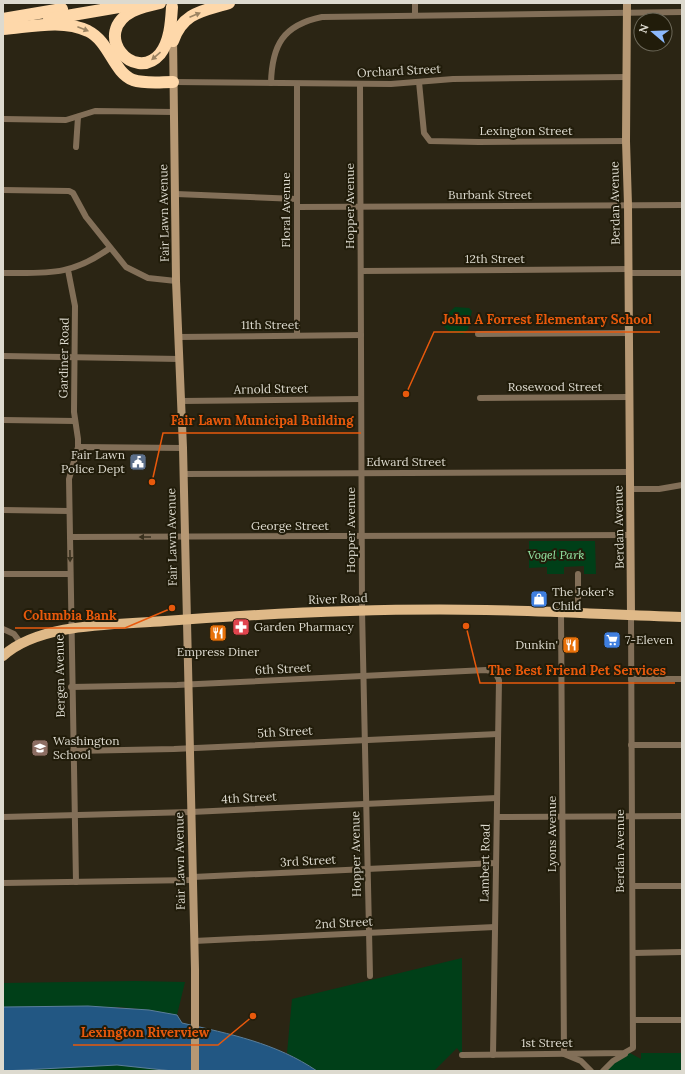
<svg xmlns="http://www.w3.org/2000/svg" width="685" height="1074" font-family="Lora,serif">
<style>
.green{fill:#003f18}
.water{fill:#225783;stroke:#5a7e9a}
.lines{fill:none;stroke-linecap:round;stroke-linejoin:round}
.street{stroke:#826f58;stroke-width:6}
.secondary{stroke:#b69874;stroke-width:8}
.primary{stroke:#dfb988;stroke-width:10}
.highway{stroke:#fed8aa;stroke-width:12}
.oneway{fill:#9b8362}
.oneway2{fill:#39311e}
.labels{text-anchor:middle;stroke-width:4;stroke-linejoin:round;paint-order:stroke}
.street-label{font-size:12px;fill:#dddacf;stroke:#211c0a}
.poi-label{font-size:12px;fill:#dddacf;stroke:#211c0a;text-anchor:start}
.park-label{font-size:12px;font-style:italic;fill:#94e6a5;stroke:#211c0a}
.leader{fill:none;stroke:#e8590c;stroke-width:1.5}
.callout-dot{fill:#e8590c;stroke:#211c0a;stroke-width:1.5}
.callout-label{font-size:13px;text-anchor:middle;font-weight:bold;fill:#e8590c;stroke:#211c0a;stroke-width:4;stroke-linejoin:round;paint-order:stroke}
</style>
<rect width="100%" height="100%" fill="#2b2514"/>
<g class="green">
<polygon points="455,307 469,308 472,311 468,329 463,334 450,332 443,326 446,315"/>
<polygon points="529,541 595,541 596,574 584,574 584,566 564,567 564,574 547,574 547,567 529,568"/>
<polygon points="462,958 462,1055 457,1048 434,1071 317,1071 287,1053 292,999"/>
<polygon points="135,981 185,982 177,1015 149,1010 119,1007 3,1007 3,983"/>
<polygon points="628,1052 641,1059 641,1053 682,1053 682,1071 603,1071"/>
<polygon points="117,1065 173,1071 3,1071"/>
</g>
<path class="water" d="M 88,1006 L 149,1010 L 177,1015 L 182,1023 C 230,1034 276,1043 317,1071 L 173,1071 L 117,1065 L 3,1071 L 3,1007 Z"/>
<g class="lines">
<g class="street">
<polyline points="415,3 415,15"/>
<polyline points="173,82 391,84 453,79 626,77"/>
<polyline points="419,82 424,133 430,141 479,142 626,141"/>
<path d="M 271,83 C 272,45 283,25 322,17 L 682,12"/>
<polyline points="297,84 297,335"/>
<polyline points="360,85 362,610 370,976"/>
<polyline points="3,119 66,120 95,111 174,112"/>
<polyline points="76,147 78,117"/>
<polyline points="3,190 69,191 73,193 86,217 126,267 148,278 176,281"/>
<polyline points="176,194 297,199"/>
<polyline points="297,207 682,205"/>
<polyline points="68,270 75,306 74,412 78,439 78,447 69,479 76,882"/>
<polyline points="361,271 629,269"/>
<path d="M 3,273 C 49,273 71,276 110,248"/>
<polyline points="629,273 682,273"/>
<polyline points="478,334 629,333"/>
<polyline points="179,337 361,335"/>
<polyline points="3,356 180,359"/>
<polyline points="480,398 629,397"/>
<polyline points="181,401 361,399"/>
<polyline points="3,420 75,421"/>
<polyline points="78,447 183,448"/>
<polyline points="183,474 630,472"/>
<polyline points="630,489 659,489 682,485"/>
<polyline points="3,510 69,511"/>
<polyline points="70,537 631,535"/>
<polyline points="3,574 70,574"/>
<polyline points="561,613 564,1054 581,1061 591,1071"/>
<polyline points="578,614 578,574"/>
<polyline points="3,629 14,634 20,642"/>
<polyline points="631,679 682,679"/>
<polyline points="71,687 177,685 486,670 495,672 499,680 493,1055"/>
<polyline points="631,745 682,745"/>
<polyline points="73,751 174,749 498,734"/>
<polyline points="3,817 191,812 497,798"/>
<polyline points="497,817 682,816"/>
<polyline points="193,877 496,863"/>
<polyline points="3,883 193,880"/>
<polyline points="633,886 682,886"/>
<polyline points="194,941 495,927"/>
<polyline points="633,953 682,952"/>
<polyline points="634,1020 682,1020"/>
<polyline points="462,1055 624,1053 633,1048 631,616"/>
<polyline points="603,1071 613,1061 625,1054"/>
</g>
<g class="secondary">
<polyline points="627,3 626,141 628,205 631,616"/>
<polyline points="173,36 176,281 183,448 195,969 195,1071"/>
</g>
<path class="primary" d="M 3,656 C 40,622 116,625 165,621 C 271,613 379,608 486,610 C 551,611 617,615 682,617"/>
<g class="highway">
<path d="M 160,3 C 151,5 142,7 133,11 C 90,33 134,84 160,54 C 170,41 171,23 172,7"/>
<polyline points="3,19 62,9"/>
<polyline points="49,19 142,3"/>
<path d="M 3,29 C 30,27 62,19 88,31 C 110,42 113,72 133,80 C 145,84 161,82 173,82"/>
<path d="M 173,41 C 183,12 203,11 229,3"/>
</g>
</g>
<defs><path id="oneway-solid" d="M-6-.8H1V-3.2L6.5 0L1 3.2V.8H-6Z"/></defs>
<g class="oneway">
<use href="#oneway-solid" transform="translate(195 15) rotate(-23)"/>
<use href="#oneway-solid" transform="translate(83 29) rotate(21)"/>
<use href="#oneway-solid" transform="translate(156 56) rotate(139)"/>
</g>
<g class="oneway2">
<use href="#oneway-solid" transform="translate(145 537) rotate(180)"/>
<use href="#oneway-solid" transform="translate(70 556) rotate(89)"/>
</g>
<defs>
<symbol id="civic-square" viewBox="-11 -11 22 22"><rect x="-9" y="-9" width="18" height="18" rx="4" fill="#5c6f8a" stroke="#211c0a"/><path d="M-.6-6.5H3V-4.5H.6V-3L4-1V1h2V6H-6V1h2V-1L-.6-3ZM-1.2 2.5V6h2.4V2.5Z" fill="#fff"/></symbol>
<symbol id="shop-square" viewBox="-11 -11 22 22"><rect x="-9" y="-9" width="18" height="18" rx="4" fill="#3f7fe0" stroke="#211c0a"/><path d="M-5-2.5h2.3a2.7 3.5 0 0 1 5.4 0H5L5.5 6h-11ZM-1.5-2.5h3a1.5 2.3 0 0 0-3 0Z" fill="#fff"/></symbol>
<symbol id="pharmacy-square" viewBox="-11 -11 22 22"><rect x="-9" y="-9" width="18" height="18" rx="4" fill="#e0444e" stroke="#211c0a"/><path d="M-2-6h4v4h4v4h-4v4h-4v-4h-4v-4h4Z" fill="#fff"/></symbol>
<symbol id="restaurant-square" viewBox="-11 -11 22 22"><rect x="-9" y="-9" width="18" height="18" rx="4" fill="#e8710a" stroke="#211c0a"/><path d="M-5-6h1v4h1v-4h1v4h1v-4h1v5L-1.5 .5V6h-2V.5L-5-1ZM5-6V6H3V1.5H1.5Q1.5-4 5-6Z" fill="#fff"/></symbol>
<symbol id="supermarket-square" viewBox="-11 -11 22 22"><rect x="-9" y="-9" width="18" height="18" rx="4" fill="#3f7fe0" stroke="#211c0a"/><path d="M-6-5.5h2.5l.6 2H6L4.5 2H-2.5L-4.4-4H-6ZM-1.5 3.2a1.3 1.3 0 1 0 .1 0ZM3 3.2a1.3 1.3 0 1 0 .1 0Z" fill="#fff"/></symbol>
<symbol id="school-square" viewBox="-11 -11 22 22"><rect x="-9" y="-9" width="18" height="18" rx="4" fill="#8d6e63" stroke="#211c0a"/><path d="M0-5L7-2L0 1L-7-2ZM-4 1L0 2.5L4 1V4Q0 6-4 4Z" fill="#fff"/></symbol>
</defs>
<g fill-rule="evenodd">
<use href="#civic-square" x="128" y="452" width="20" height="20"/>
<use href="#shop-square" x="529" y="589" width="20" height="20"/>
<use href="#pharmacy-square" x="231" y="617" width="20" height="20"/>
<use href="#restaurant-square" x="208" y="623" width="20" height="20"/>
<use href="#supermarket-square" x="602" y="630" width="20" height="20"/>
<use href="#restaurant-square" x="561" y="635" width="20" height="20"/>
<use href="#school-square" x="30" y="738" width="20" height="20"/>
</g>
<g class="labels">
<g class="street-label">
<text transform="translate(399 71) rotate(-3)" y="4">Orchard Street</text>
<text x="526" y="135">Lexington Street</text>
<text x="490" y="199">Burbank Street</text>
<text transform="translate(615 203) rotate(-91)" y="4">Berdan Avenue</text>
<text transform="translate(350 206) rotate(-90)" y="4">Hopper Avenue</text>
<text transform="translate(286 210) rotate(-90)" y="4">Floral Avenue</text>
<text transform="translate(164 213) rotate(-91)" y="4">Fair Lawn Avenue</text>
<text x="495" y="263">12th Street</text>
<text x="270" y="329">11th Street</text>
<text transform="translate(64 358) rotate(-89)" y="4">Gardiner Road</text>
<text x="555" y="391">Rosewood Street</text>
<text transform="translate(271 389) rotate(-1)" y="4">Arnold Street</text>
<text x="406" y="466">Edward Street</text>
<text x="290" y="530">George Street</text>
<text transform="translate(619 527) rotate(-91)" y="4">Berdan Avenue</text>
<text transform="translate(351 530) rotate(-90)" y="4">Hopper Avenue</text>
<text transform="translate(172 537) rotate(-91)" y="4">Fair Lawn Avenue</text>
<text transform="translate(338 599) rotate(-2)" y="4">River Road</text>
<text transform="translate(283 669) rotate(-3)" y="4">6th Street</text>
<text transform="translate(60 676) rotate(-91)" y="4">Bergen Avenue</text>
<text transform="translate(285 732) rotate(-3)" y="4">5th Street</text>
<text transform="translate(249 798) rotate(-3)" y="4">4th Street</text>
<text transform="translate(552 834) rotate(-90)" y="4">Lyons Avenue</text>
<text transform="translate(620 851) rotate(-90)" y="4">Berdan Avenue</text>
<text transform="translate(356 854) rotate(-91)" y="4">Hopper Avenue</text>
<text transform="translate(180 861) rotate(-91)" y="4">Fair Lawn Avenue</text>
<text transform="translate(308 861) rotate(-3)" y="4">3rd Street</text>
<text transform="translate(485 863) rotate(-89)" y="4">Lambert Road</text>
<text transform="translate(344 923) rotate(-3)" y="4">2nd Street</text>
<text x="547" y="1047">1st Street</text>
</g>
<g class="poi-label">
<text x="125" y="459" text-anchor="end">Fair Lawn<tspan x="125" dy="14">Police Dept</tspan></text>
<text x="552" y="596">The Joker's<tspan x="552" dy="14">Child</tspan></text>
<text x="254" y="631">Garden Pharmacy</text>
<text x="625" y="644">7-Eleven</text>
<text x="558" y="649" text-anchor="end">Dunkin'</text>
<text x="218" y="656" text-anchor="middle">Empress Diner</text>
<text x="53" y="745">Washington<tspan x="53" dy="14">School</tspan></text>
</g>
<g class="park-label">
<text x="556" y="559">Vogel Park</text>
</g>
</g>
<path class="leader" d="M406 394L434 332H660M152 482L163 433H361M172 608L125 628H15M466 626L480 683H675M253 1016L218 1045H73"/>
<g class="callout-dot">
<circle cx="406" cy="394" r="4"/>
<circle cx="152" cy="482" r="4"/>
<circle cx="172" cy="608" r="4"/>
<circle cx="466" cy="626" r="4"/>
<circle cx="253" cy="1016" r="4"/>
</g>
<g class="callout-label">
<text x="547" y="324">John A Forrest Elementary School</text>
<text x="262" y="425">Fair Lawn Municipal Building</text>
<text x="70" y="620">Columbia Bank</text>
<text x="577" y="675">The Best Friend Pet Services</text>
<text x="145" y="1037">Lexington Riverview</text>
</g>
<rect width="685" height="1074" fill="none" stroke="#dddacf" stroke-width="8"/>
<g transform="translate(653 32) rotate(289)"><circle r="19" fill="#211c0a" stroke="#6c6859"/>
<path d="M0-3L7 15L0 10L-7 15Z" fill="#8cb9fc"/>
<text y="-6" font-size="11" font-weight="bold" text-anchor="middle" fill="#dddacf">N</text>
</g>
</svg>
